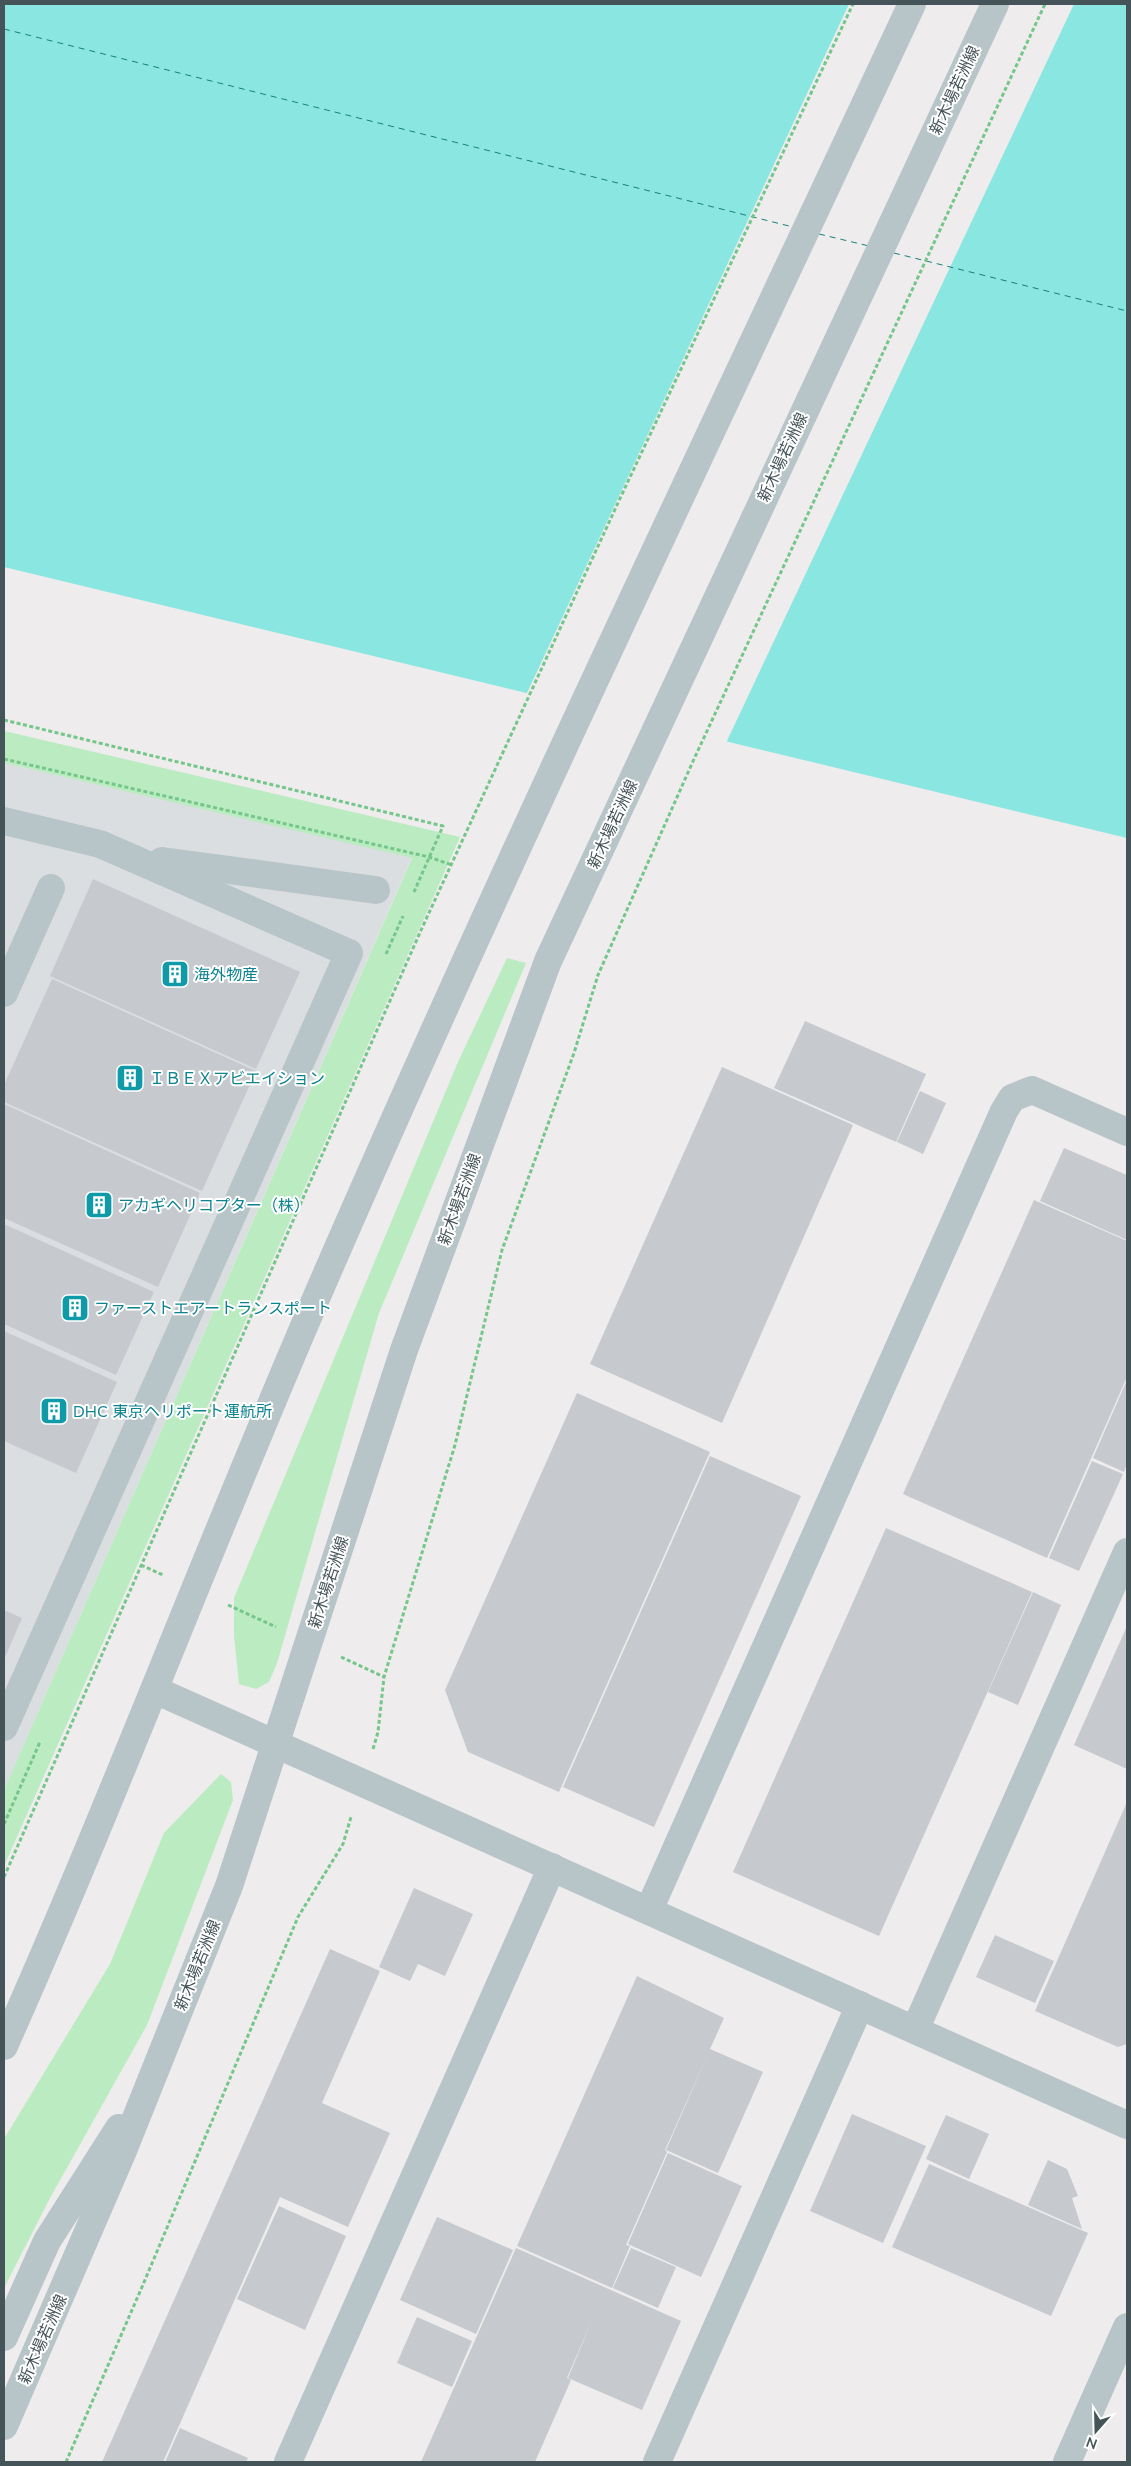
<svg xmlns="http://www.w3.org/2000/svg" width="1131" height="2466" font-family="'Nunito Sans','Noto Sans JP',sans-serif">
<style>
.airport{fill:#dbdee0}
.green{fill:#bbebc1}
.water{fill:#8ae6e1}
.pier{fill:#eeecec}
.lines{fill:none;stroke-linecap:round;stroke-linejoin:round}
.ferry{stroke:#13807b;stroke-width:1;stroke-dasharray:6 5;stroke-linecap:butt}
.building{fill:#c6cace}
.path{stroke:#75c68a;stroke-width:3;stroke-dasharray:4 2.5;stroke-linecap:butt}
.minor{stroke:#b7c4c8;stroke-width:28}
.labels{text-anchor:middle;stroke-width:4;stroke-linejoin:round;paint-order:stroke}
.street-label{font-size:16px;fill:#455458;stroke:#fff}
.culture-label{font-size:16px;fill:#0d838f;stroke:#fff;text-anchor:start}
</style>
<rect width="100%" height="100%" fill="#eeecec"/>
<polygon class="airport" points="4,763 412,857 4,1790"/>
<g class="green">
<polygon points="4,731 460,837 4,1866 4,1790 412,858 4,763"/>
<polygon points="507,958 526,963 379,1313 277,1663 269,1682 256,1689 239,1684 234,1636 234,1598 458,1062"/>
<polygon points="221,1774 231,1782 233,1800 147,2025 50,2198 4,2288 4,2139 110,1964 164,1833"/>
</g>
<polygon class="water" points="4,4 1127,4 1127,838 4,567"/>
<polygon class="pier" points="849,4 1074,4 726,743 526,695"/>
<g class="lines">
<g class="ferry">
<polyline points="4,29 793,227"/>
<polyline points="819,234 869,246"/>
<polyline points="894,253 1127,311"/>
</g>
</g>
<g class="building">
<polygon points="93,879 300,972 256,1069 50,976"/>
<polygon points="52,979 256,1071 202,1191 4,1102 4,1085"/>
<polygon points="805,1021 926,1074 896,1142 774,1088"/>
<polygon points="722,1067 853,1125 722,1423 590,1364"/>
<polygon points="920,1091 946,1103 923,1154 897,1142"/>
<polygon points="4,1104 200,1193 158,1287 4,1218"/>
<polygon points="1064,1148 1127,1175 1127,1240 1040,1201"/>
<polygon points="1034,1200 1127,1241 1127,1377 1047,1558 903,1494"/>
<polygon points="4,1224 154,1292 116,1375 4,1324"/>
<polygon points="4,1331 117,1382 76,1473 4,1441"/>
<polygon points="1127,1380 1127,1463 1124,1472 1093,1458"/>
<polygon points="577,1393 710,1452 559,1792 468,1752 445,1690"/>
<polygon points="710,1456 801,1496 654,1827 563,1787"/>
<polygon points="1092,1461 1123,1474 1079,1571 1049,1558"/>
<polygon points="886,1528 1032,1592 879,1936 733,1872"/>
<polygon points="1033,1592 1061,1605 1018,1705 988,1692"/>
<polygon points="4,1610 22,1618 4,1660"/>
<polygon points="1127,1626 1127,1769 1074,1745"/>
<polygon points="1127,1802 1127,2044 1118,2047 1035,2011"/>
<polygon points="414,1888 473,1914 445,1976 418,1964 410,1981 379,1967"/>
<polygon points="995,1935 1054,1961 1035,2003 976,1977"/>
<polygon points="330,1949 380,1971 322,2103 390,2133 348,2227 280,2197 163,2462 102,2462"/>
<polygon points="637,1976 724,2018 710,2049 763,2072 718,2173 666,2150 708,2054 665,2150 667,2152 626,2245 630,2246 612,2288 517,2246"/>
<polygon points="852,2114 926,2146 883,2243 810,2211"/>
<polygon points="946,2115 989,2134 969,2179 926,2159"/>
<polygon points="668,2153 742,2186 701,2277 628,2244"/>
<polygon points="1048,2160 1067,2169 1078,2196 1072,2198 1082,2229 1028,2205"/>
<polygon points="929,2164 1088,2233 1051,2316 892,2247"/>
<polygon points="279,2206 346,2236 305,2330 237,2299"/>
<polygon points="437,2217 513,2250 476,2334 400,2300"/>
<polygon points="516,2248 681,2321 642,2410 568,2378 593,2318 567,2378 571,2380 535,2462 421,2462"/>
<polygon points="631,2248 676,2267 658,2308 613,2288"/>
<polygon points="417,2317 472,2341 452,2387 397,2363"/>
<polygon points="180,2428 248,2458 246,2462 165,2462"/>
</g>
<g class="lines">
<g class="path">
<polyline points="4,720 443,826 414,892"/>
<polyline points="4,759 429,857 452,865"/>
<polyline points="386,954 403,916"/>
<polyline points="141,1565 163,1575"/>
<polyline points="228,1605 276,1627"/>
<polyline points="341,1657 384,1677"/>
<polyline points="373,1749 378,1732 384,1677 455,1445 502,1250 574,1053 598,975 694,759 1045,4"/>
<polyline points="4,1824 40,1742"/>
<polyline points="4,1877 422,928 623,492 853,4"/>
<polyline points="66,2462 142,2287 298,1917 343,1844 351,1817"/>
</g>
<g class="minor">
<polyline points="4,821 100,844 349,953 4,1727"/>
<polyline points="162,861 376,890"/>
<polyline points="4,993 51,888"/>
<polyline points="155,1690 1127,2125"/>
<polyline points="649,1910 1004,1111 1012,1098 1032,1090 1127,1132"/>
<polyline points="915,2030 1127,1552"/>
<path d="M 4,2046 C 112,1803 206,1554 311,1310 C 501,870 709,438 912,4"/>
<polyline points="4,2337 47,2241 119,2128"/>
<polyline points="4,2426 122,2153 229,1886 404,1350 548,961 995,4"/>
<polyline points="288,2462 552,1867"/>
<polyline points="657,2462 860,2005"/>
<polyline points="1067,2462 1127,2327"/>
</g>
</g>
<defs>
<symbol id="building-square" viewBox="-11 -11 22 22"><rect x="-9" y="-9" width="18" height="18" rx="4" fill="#0f9aa8" stroke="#fff"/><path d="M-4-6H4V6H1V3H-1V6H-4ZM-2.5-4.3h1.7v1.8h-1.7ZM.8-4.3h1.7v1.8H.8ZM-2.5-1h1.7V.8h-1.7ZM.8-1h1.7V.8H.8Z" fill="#fff"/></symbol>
</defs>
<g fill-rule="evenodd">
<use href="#building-square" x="159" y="958" width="32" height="32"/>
<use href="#building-square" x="114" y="1062" width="32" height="32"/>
<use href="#building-square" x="83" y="1189" width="32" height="32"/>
<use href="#building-square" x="59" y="1292" width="32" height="32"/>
<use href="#building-square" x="38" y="1395" width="32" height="32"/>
</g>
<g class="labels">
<g class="street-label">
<text transform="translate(954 90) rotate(-65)" y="6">新木場若洲線</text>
<text transform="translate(782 457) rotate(-65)" y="6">新木場若洲線</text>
<text transform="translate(612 824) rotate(-65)" y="6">新木場若洲線</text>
<text transform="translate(459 1199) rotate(-70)" y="6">新木場若洲線</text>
<text transform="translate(328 1582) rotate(-72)" y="6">新木場若洲線</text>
<text transform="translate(197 1965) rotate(-68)" y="6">新木場若洲線</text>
<text transform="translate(42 2339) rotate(-66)" y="6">新木場若洲線</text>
</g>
<g class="culture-label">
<text x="194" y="980">海外物産</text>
<text x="149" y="1084">ＩＢＥＸアビエイション</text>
<text x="118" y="1211">アカギヘリコプター（株）</text>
<text x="94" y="1314">ファーストエアートランスポート</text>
<text x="73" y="1417">DHC 東京ヘリポート運航所</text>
</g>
</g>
<rect width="1131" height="2466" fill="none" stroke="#455458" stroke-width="10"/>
<g transform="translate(1096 2431) rotate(200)" stroke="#ffffff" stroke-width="4" paint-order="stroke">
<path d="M0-4L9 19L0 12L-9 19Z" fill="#455458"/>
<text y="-8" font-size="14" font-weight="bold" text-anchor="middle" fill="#455458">N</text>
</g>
</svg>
